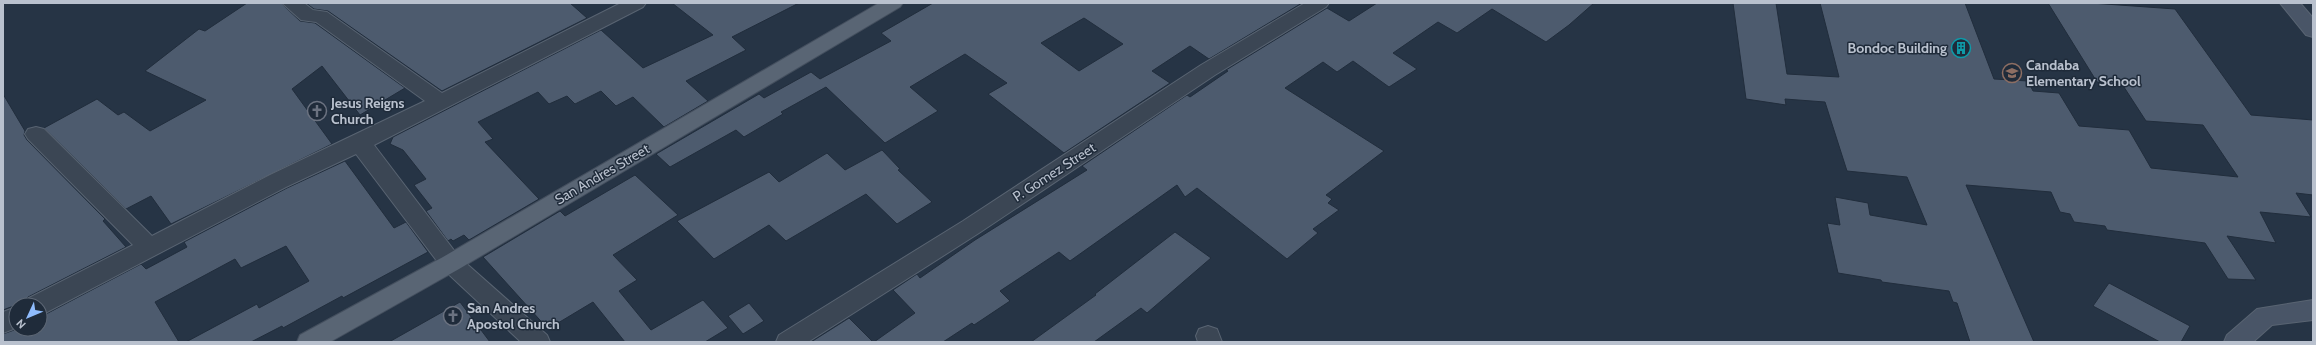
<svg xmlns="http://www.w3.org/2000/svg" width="2316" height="345" font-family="Cabin,sans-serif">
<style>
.building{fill:#4d5b6e;stroke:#212d3c;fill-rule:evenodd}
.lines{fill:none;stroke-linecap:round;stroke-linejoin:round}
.street-casing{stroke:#596472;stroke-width:2}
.secondary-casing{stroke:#596472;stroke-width:2}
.primary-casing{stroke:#444f5e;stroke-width:2}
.street{fill:#3b4654;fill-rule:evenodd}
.secondary{fill:#495567;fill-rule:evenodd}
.primary{fill:#596574;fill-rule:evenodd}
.labels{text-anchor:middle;stroke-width:3;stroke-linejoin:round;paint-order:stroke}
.poi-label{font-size:14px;font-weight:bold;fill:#b9c1ce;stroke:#1f2b3a;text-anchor:start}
.street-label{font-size:14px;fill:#b9c1ce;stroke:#1f2b3a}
</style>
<rect width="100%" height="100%" fill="#263445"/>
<g class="building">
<polygon points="247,3 281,3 300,21 315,23 405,88 360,115 322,66 292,89 332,144 171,224 151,196 126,209 44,128 97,99 118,115 124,112 150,131 206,100 145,71 199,29 205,31"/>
<polygon points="306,3 570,3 587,18 442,91 328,11 314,9"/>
<polygon points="672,3 799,3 732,37 746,50 686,81 708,101 664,127 633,97 616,106 601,91 575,104 567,96 549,104 538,92 478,122 493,139 485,142 539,199 469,240 464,235 453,241 451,239 448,241 426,211 432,208 414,185 426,179 403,150 390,144 393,137 601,30 643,68 713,35"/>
<path d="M 933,3 L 1302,3 L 1209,59 L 1190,46 L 1152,71 L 1170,83 L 1064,153 L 988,94 L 1007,83 L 965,54 L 910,87 L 938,111 L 885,143 L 826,87 L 781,112 L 783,114 L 744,137 L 736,130 L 670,167 L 656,154 L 759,94 L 764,98 L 811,72 L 820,79 L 891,41 L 881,33 ZM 1084,18 L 1123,44 L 1079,71 L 1041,43 Z"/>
<polygon points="1377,3 1594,3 1569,25 1546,42 1492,9 1457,33 1438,22 1393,53 1417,69 1389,87 1353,61 1337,72 1323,62 1285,88 1384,151 1326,195 1332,199 1328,203 1339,210 1313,229 1318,233 1287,259 1197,188 1185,197 1177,185 1070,261 1059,252 1000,291 1010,301 974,325 972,323 943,342 874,342 915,313 893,290 917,274 920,278 975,240 1087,170 1082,166 1187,95 1190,97 1228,71 1226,70 1327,8 1349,21"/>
<polygon points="1733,3 1776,3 1787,74 1839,77 1820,3 1965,3 1994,79 2028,81 2033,91 2059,93 2079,126 2129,130 2151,168 2238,177 2203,125 2146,121 2122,84 2097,82 2048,3 2091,3 2175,9 2251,115 2313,120 2313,195 2296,193 2311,217 2260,212 2276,243 2227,236 2256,280 2228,279 2205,243 2107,230 2105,226 2074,222 2070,214 2060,212 2051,192 1966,185 2034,342 1970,342 1957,303 1953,302 1949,291 1882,282 1881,280 1838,273 1827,223 1840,225 1835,197 1868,203 1870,215 1927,225 1907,177 1847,171 1825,102 1785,99 1786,105 1746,99"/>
<polygon points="3,94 25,131 24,135 27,140 105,219 103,221 126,247 28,297 25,305 16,305 3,310"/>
<polygon points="882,150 900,169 898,170 932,202 897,224 866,194 786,241 769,225 714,259 677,221 769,172 779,182 827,153 845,170"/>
<polygon points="345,161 394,228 406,222 428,252 343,298 342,296 283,328 282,326 251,342 186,342 257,304 259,308 309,281 286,246 241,268 235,259 155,302 179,342 3,342 3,334 17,329 40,329 40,315 48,313 141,264 146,269 187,247 184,242 287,188"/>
<polygon points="635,175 678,215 613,255 637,280 619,291 651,330 703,300 728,328 705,342 625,342 593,302 548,329 483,257 560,211 565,216"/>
<polygon points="1175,232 1211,258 1147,313 1141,308 1094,342 1031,342 1096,295 1095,294"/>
<polygon points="2109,283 2190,326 2181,342 2160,342 2093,306"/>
<polygon points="460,302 490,342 389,342"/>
<polygon points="749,303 764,321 743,334 728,316"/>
<polygon points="849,318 873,342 811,342"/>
</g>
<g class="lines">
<defs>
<g id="street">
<polygon points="282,3 304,3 313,10 327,12 442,93 621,3 646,3 643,7 374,145 459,257 547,335 550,342 521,342 443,269 356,154 286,187 47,312 40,314 40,305 26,305 29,298 133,245 28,139 25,134 28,129 36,127 44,129 152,236 270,175 425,101 316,22 301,20"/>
<polygon points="1305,3 1329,3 1326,7 1215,75 979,233 808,342 776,342 779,335 963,221 1201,65"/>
<polygon points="16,307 16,328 3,333 3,312"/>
<polygon points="1208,326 1217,329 1222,342 1198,342 1196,336 1199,329"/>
</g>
<g id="secondary">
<polygon points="2280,3 2300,3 2313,18 2313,37 2306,35"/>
<polygon points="2313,300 2313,320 2272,325 2253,342 2224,342 2227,335 2257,309"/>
</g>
<polygon id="primary" points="879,3 903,3 900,7 459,269 330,342 297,342 300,335 443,257"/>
</defs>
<use href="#street" class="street-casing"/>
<use href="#secondary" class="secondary-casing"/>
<use href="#primary" class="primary-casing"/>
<use href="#street" class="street"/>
<use href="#secondary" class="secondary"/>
<use href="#primary" class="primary"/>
</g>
<defs>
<symbol id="building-ring" viewBox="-11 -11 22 22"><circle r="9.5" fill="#1f2b3a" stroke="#0f9aa8" stroke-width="1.5"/><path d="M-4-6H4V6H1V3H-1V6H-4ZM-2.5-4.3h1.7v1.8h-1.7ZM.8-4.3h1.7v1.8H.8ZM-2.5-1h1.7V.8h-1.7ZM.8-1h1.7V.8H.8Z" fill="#0f9aa8"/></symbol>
<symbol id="school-ring" viewBox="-11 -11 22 22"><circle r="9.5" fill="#1f2b3a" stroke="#8d6e63" stroke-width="1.5"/><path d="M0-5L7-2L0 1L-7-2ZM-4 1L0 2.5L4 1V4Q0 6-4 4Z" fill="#8d6e63"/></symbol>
<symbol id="church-ring" viewBox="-11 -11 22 22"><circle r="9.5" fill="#1f2b3a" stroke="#6b7280" stroke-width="1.5"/><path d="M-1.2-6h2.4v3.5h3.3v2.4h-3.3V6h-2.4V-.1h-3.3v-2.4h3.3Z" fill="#6b7280"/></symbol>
</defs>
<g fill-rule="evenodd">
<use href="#building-ring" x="1950" y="37" width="22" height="22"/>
<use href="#school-ring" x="2001" y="62" width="22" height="22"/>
<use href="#church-ring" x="306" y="100" width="22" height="22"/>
<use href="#church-ring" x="442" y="305" width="22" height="22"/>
</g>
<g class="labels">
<g class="poi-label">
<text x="1947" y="53" text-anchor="end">Bondoc Building</text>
<text x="2026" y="70">Candaba<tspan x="2026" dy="16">Elementary School</tspan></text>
<text x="331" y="108">Jesus Reigns<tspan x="331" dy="16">Church</tspan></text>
<text x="467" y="313">San Andres<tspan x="467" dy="16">Apostol Church</tspan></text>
</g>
<g class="street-label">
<text transform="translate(1054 172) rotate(-33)" y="5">P. Gomez Street</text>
<text transform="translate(602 174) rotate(-30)" y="5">San Andres Street</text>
</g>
</g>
<rect width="2316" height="345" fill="none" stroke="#b9c1ce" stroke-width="8"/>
<g transform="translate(28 317) rotate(226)"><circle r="19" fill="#1f2b3a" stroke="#5d6775"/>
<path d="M0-3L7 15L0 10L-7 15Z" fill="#8fbcfd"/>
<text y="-6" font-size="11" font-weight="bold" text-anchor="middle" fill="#b9c1ce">N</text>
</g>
</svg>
